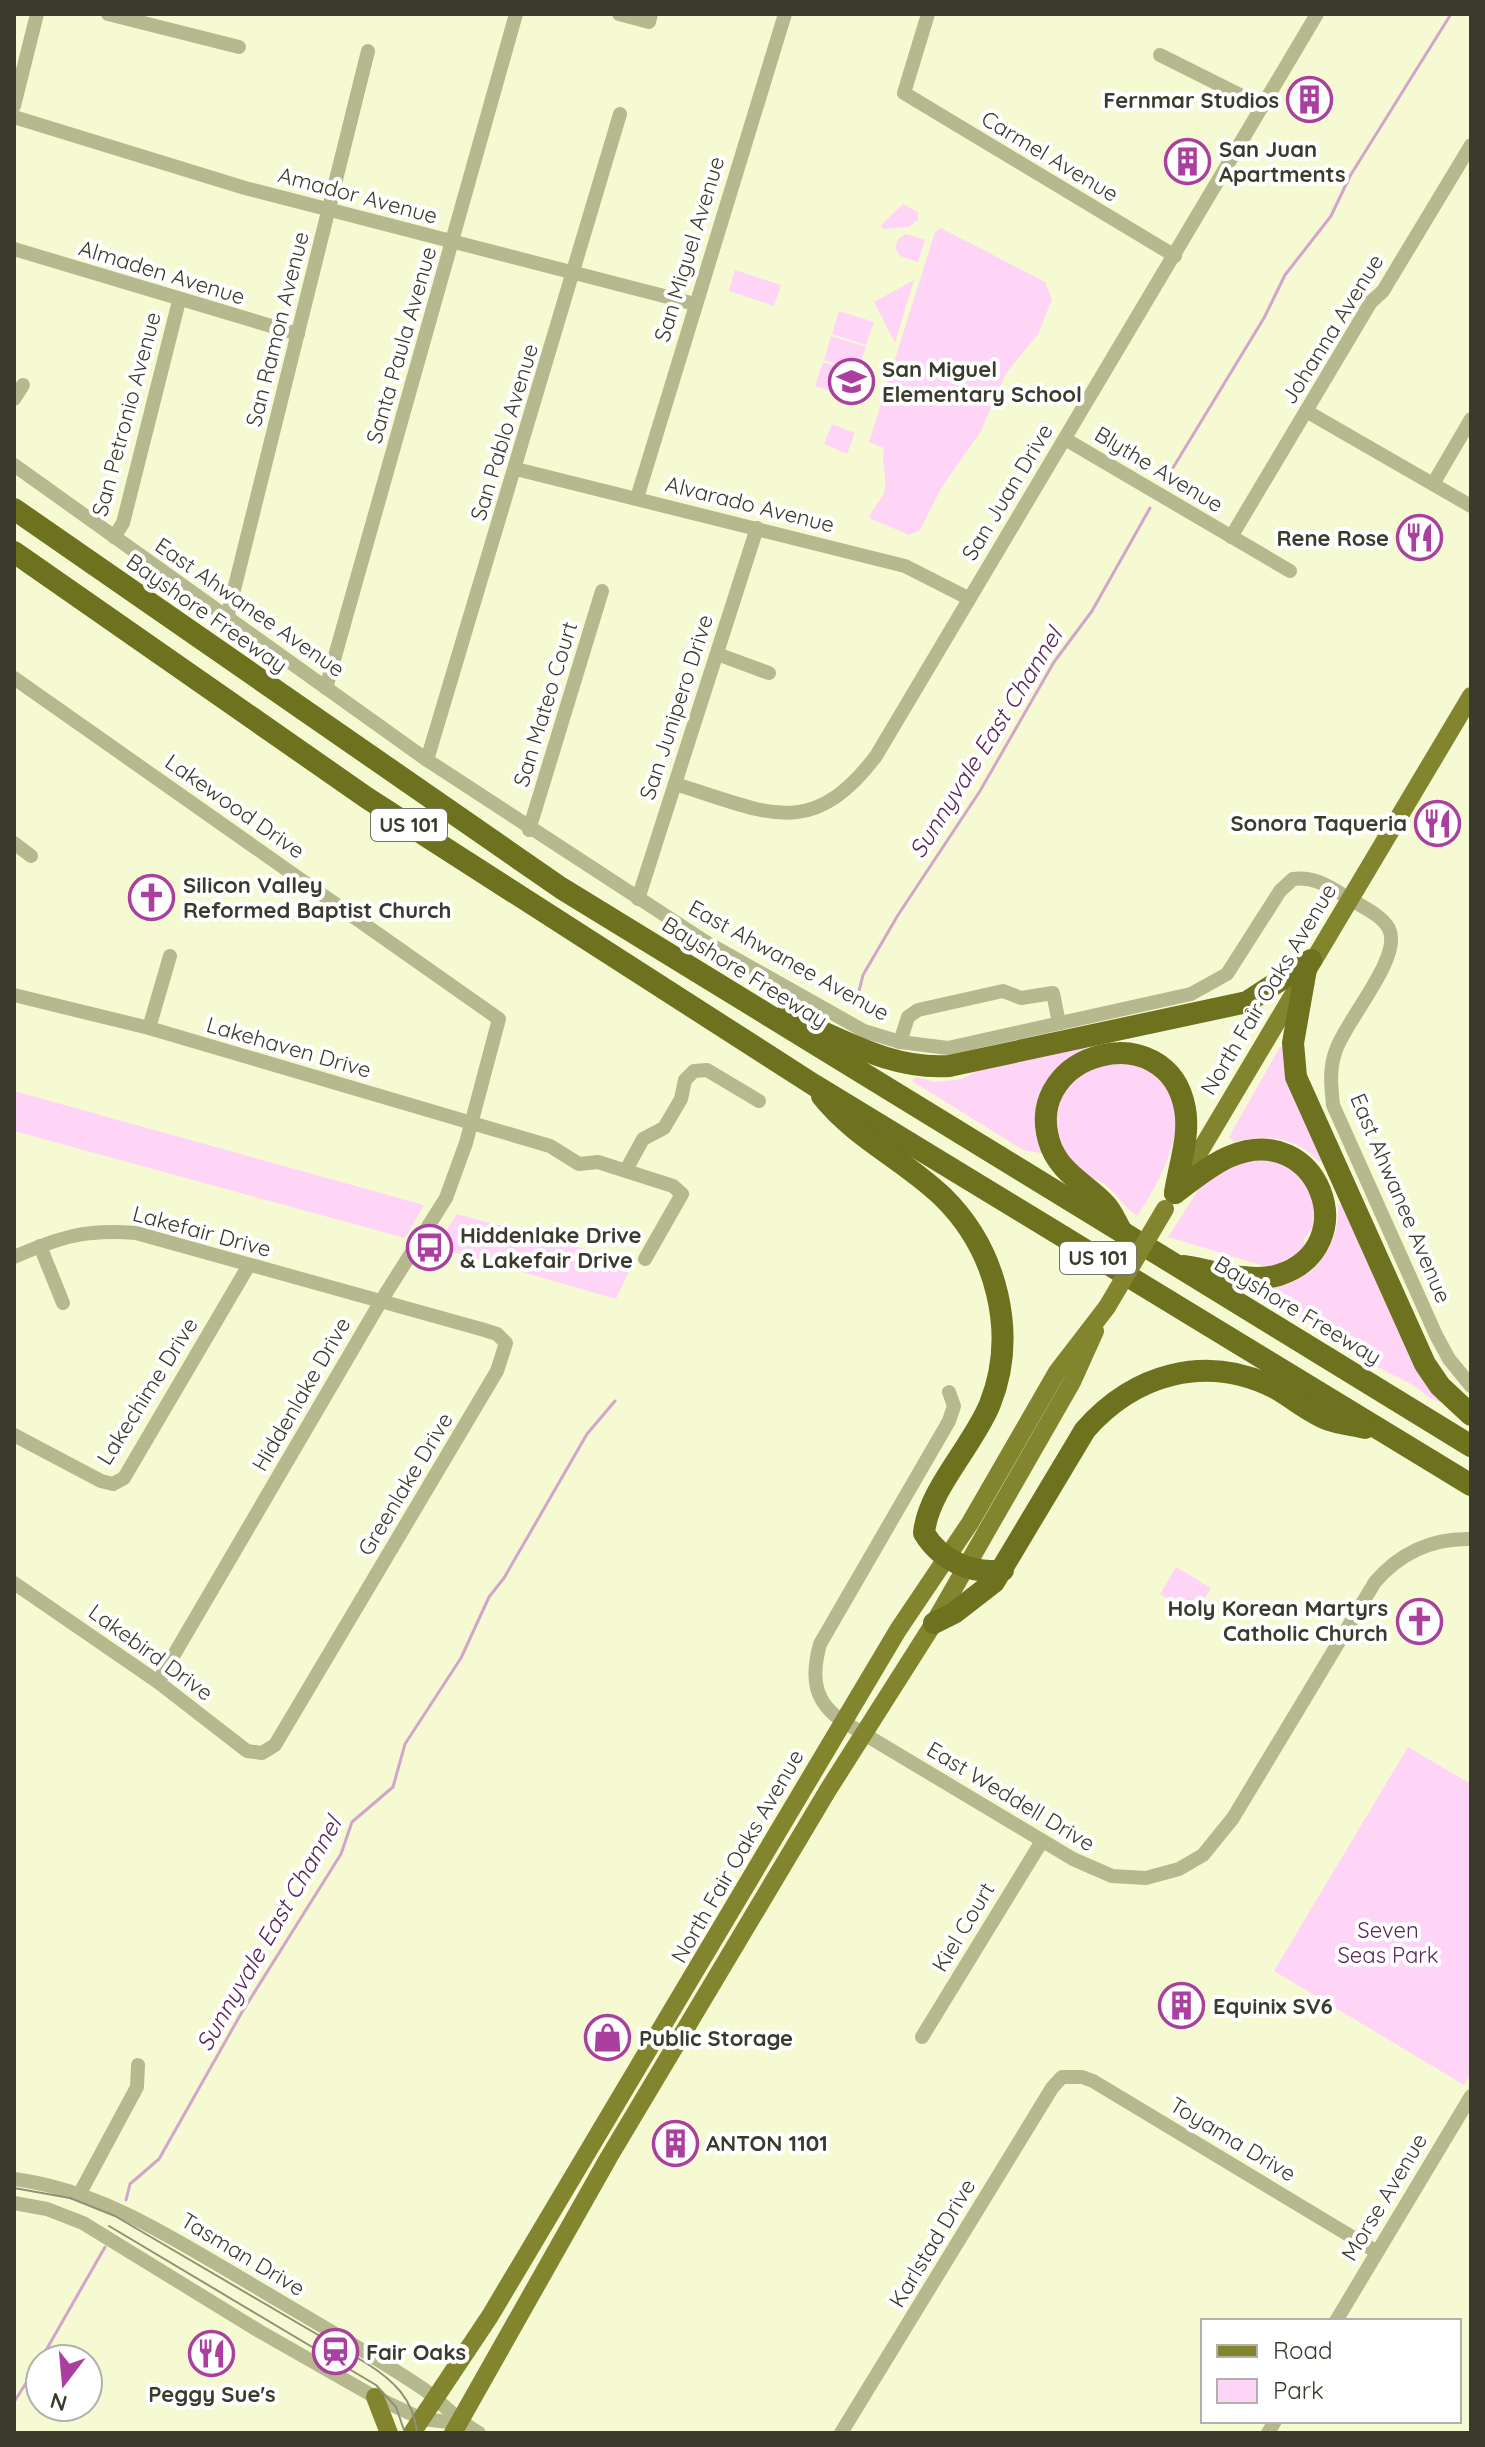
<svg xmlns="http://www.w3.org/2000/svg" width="1485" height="2447" font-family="Quicksand,sans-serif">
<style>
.green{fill:#fed5f7}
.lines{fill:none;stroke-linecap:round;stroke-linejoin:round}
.stream{stroke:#d1a6ca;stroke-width:3}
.minor{stroke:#b6b98e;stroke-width:14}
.major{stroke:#82852d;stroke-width:18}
.highway{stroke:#6e711d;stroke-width:22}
.tram{stroke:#8f9177;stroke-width:2}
.major-bridge{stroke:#82852d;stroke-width:18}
.labels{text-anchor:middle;stroke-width:8;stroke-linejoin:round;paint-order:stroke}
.shield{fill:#fff;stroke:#75766b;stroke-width:2}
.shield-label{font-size:20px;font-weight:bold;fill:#3a3b2c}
.poi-label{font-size:22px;font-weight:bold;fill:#3a3b2c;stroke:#fff;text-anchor:start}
.street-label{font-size:22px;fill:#3a3b2c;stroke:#fff}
.park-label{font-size:22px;fill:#5a2654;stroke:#fff}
.water-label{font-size:24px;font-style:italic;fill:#5a2654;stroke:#fff}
</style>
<rect width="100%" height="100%" fill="#f6fad3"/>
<g class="green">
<polygon points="903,204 918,212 918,220 908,227 883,229 881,225"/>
<path d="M 941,228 L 1045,282 L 1052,299 L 1038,334 L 1005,375 L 981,431 L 942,487 L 920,530 L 909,535 L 869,518 C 872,507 883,501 885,488 C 887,474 881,467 884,448 L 869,442 L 935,232 Z"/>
<polygon points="906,234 925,240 918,262 900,256 895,248 898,239"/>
<polygon points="735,270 781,285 774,306 729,291"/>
<polygon points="914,280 895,343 874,302"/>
<polygon points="839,311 874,322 866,345 832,334"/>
<polygon points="831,336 866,347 858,371 824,360"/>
<polygon points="823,362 858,373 850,397 815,386"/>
<polygon points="832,424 855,433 847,454 824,444"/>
<polygon points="1086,1047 1087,1050 1064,1068 1046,1154 1023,1150 912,1081 916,1077 935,1082 962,1079 984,1067"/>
<path d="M 1280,1047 L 1289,1049 L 1327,1157 L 1319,1162 C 1297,1137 1266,1134 1235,1142 L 1229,1137 Z"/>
<path d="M 1108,1062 C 1119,1063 1134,1063 1145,1069 C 1205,1100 1164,1177 1137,1216 C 1124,1207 1118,1196 1107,1186 C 1101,1179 1088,1179 1081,1172 C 1053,1146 1046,1099 1080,1075 C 1088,1069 1099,1066 1108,1062 Z"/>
<polygon points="14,1091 424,1205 405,1238 14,1131"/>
<path d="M 1266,1155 L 1305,1171 C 1316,1196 1325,1215 1304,1239 L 1305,1249 L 1271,1268 L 1168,1237 L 1204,1181 L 1221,1167 Z"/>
<path d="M 1348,1202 L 1445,1404 L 1431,1399 L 1413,1385 L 1373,1365 L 1343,1341 L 1265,1299 L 1265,1289 C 1310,1285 1340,1250 1338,1205 Z"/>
<polygon points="457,1214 633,1262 616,1299 436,1247"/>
<polygon points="1176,1567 1211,1588 1195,1615 1160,1594"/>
<polygon points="1408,1747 1471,1784 1471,2073 1464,2085 1274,1971"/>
</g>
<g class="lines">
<g class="stream">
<polyline points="1168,476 1264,318 1285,275 1331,216 1350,176 1451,14"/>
<polyline points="857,999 863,975 898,915 980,791 1054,662 1092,611 1150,508"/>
<polyline points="126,2200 130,2184 159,2159 242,2012 341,1854 352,1822 393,1787 405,1744 461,1658 489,1597 504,1578 587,1434 615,1401"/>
<polyline points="41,2359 105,2247"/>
<polyline points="14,2402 40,2361"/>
</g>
<g class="minor">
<polyline points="108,14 239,47"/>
<polyline points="619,14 649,22 651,14"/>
<polyline points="928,14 904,93 1175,256"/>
<polyline points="1160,55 1262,106"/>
<polyline points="14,106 37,14"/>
<polyline points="14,117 245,188 695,304"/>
<polyline points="14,249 298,334"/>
<polyline points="14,399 23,385"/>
<polyline points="1306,411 1471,506"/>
<polyline points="1065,439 1290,571"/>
<path d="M 14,465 L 427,760 L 706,942 L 864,1031 L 900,1042 L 948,1048 L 1191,994 L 1227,974 L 1280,891 L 1293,879 C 1316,876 1331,888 1350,899 C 1362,907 1382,915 1389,929 C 1403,957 1346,1020 1336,1050 C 1329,1068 1331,1086 1333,1105 L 1436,1335 L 1449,1359 L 1471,1386"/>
<polyline points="516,469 905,566 968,598"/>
<polyline points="1433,484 1471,419"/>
<polyline points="637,498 785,14"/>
<polyline points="114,537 123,523 179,301"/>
<polyline points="1231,537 1371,302 1383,291 1471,145"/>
<polyline points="227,618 368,51"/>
<polyline points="717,654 769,673"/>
<polyline points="14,678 499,1019 466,1143 446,1198 381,1301 158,1682"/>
<polyline points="326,688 516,14"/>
<polyline points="427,760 620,114"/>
<path d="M 675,784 C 765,811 810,843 876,756 L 1317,14"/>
<polyline points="529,830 602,591"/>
<polyline points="14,843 31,856"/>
<polyline points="638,899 757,528"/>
<polyline points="14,995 149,1028 550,1146 579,1164 598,1162 673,1186 682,1194 645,1259"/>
<polyline points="149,1028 170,956"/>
<polyline points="900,1042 908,1017 918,1010 1003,991 1021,998 1053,993 1059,1023"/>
<polyline points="626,1170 643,1139 664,1128 681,1099 685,1080 694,1071 707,1070 759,1101"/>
<polyline points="40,1246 63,1303"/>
<path d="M 14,1257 C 60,1237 85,1229 136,1233 L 481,1329 L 497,1334 L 506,1343 L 497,1371 L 275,1745 L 262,1753 L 247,1751 L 158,1682 L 14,1583"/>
<path d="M 949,1392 L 954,1406 L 949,1421 L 820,1644 C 811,1677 813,1702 844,1722 L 1073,1859 L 1112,1876 L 1146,1878 L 1179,1869 L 1203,1855 L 1233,1818 L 1375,1582 C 1400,1553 1433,1538 1471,1539"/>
<polyline points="14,1435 101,1481 113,1484 124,1478 249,1265"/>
<polyline points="922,2037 1042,1841"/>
<path d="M 14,2179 C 105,2191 178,2242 256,2287 C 311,2320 368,2352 422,2388 C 443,2402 456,2421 479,2433"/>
<polyline points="80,2193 137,2087 138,2065"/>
<polyline points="14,2203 47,2209 83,2223 259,2331 375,2397 422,2419 458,2423"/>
<polyline points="1336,2321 1471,2096"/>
<polyline points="841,2433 1052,2088 1062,2077 1082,2077 1093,2081 1377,2252"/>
<polyline points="1268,2433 1275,2421"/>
</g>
<g class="major">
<polyline points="1181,1183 1471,696"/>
<polyline points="375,2397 389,2433"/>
<polyline points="412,2433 490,2316 898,1630 970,1523 1057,1372 1107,1307"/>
<polyline points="453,2433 609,2157 828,1790 934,1623 1072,1382 1095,1331"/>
</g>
<g class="highway">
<polyline points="14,509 561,888 1471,1446"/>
<polyline points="14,552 367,798 814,1085 1471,1485"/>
<polyline points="1306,969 1293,1043 1296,1077 1425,1364 1440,1386 1471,1415"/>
<path d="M 785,1016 C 840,1037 888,1070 949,1066 L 1247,1002 L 1311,960"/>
<path d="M 822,1096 C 855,1138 905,1160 943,1197 C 997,1250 1018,1334 990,1404 C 973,1446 928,1490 924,1533 C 940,1560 972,1575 1003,1570"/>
<path d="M 1175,1193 C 1193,1180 1211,1164 1231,1156 C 1318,1120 1366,1246 1279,1275 C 1251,1284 1212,1270 1183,1266"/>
<path d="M 1121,1230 C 1116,1222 1112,1211 1105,1204 C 1085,1183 1058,1172 1049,1141 C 1023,1051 1168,1014 1185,1109 C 1190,1136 1179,1166 1175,1193"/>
<path d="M 934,1623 L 954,1613 L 994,1582 L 1085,1430 C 1134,1374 1206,1353 1275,1388 C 1293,1398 1310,1413 1329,1420 C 1340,1424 1354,1425 1365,1428"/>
</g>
<g class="tram">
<path d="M 14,2188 L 70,2198 L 115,2216 L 366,2363 C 393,2380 414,2399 417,2433"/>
<polyline points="109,2226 376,2385 396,2407 405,2433"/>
</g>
<polyline class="major-bridge" points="1107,1307 1165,1209"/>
</g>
<defs>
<symbol id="building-ring" viewBox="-11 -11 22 22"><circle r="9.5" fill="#fff" stroke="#ab3fa0" stroke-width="1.5"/><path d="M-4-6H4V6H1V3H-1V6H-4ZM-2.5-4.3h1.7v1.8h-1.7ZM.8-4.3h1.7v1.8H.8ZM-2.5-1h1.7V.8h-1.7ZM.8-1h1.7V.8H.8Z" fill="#ab3fa0"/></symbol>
<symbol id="school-ring" viewBox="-11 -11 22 22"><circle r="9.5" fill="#fff" stroke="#ab3fa0" stroke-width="1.5"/><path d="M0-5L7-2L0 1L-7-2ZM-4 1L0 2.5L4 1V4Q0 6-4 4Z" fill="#ab3fa0"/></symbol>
<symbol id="restaurant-ring" viewBox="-11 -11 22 22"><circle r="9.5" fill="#fff" stroke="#ab3fa0" stroke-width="1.5"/><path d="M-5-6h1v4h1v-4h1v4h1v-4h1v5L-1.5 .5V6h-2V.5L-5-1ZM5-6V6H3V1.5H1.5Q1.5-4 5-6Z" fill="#ab3fa0"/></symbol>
<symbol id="church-ring" viewBox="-11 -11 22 22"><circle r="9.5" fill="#fff" stroke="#ab3fa0" stroke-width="1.5"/><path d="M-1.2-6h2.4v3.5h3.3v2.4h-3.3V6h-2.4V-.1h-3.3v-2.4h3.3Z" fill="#ab3fa0"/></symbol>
<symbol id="bus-ring" viewBox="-11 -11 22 22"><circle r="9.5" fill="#fff" stroke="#ab3fa0" stroke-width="1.5"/><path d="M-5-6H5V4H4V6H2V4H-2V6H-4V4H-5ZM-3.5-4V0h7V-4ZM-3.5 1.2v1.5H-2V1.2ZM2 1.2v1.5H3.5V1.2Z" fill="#ab3fa0"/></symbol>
<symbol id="shop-ring" viewBox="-11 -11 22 22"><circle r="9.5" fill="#fff" stroke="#ab3fa0" stroke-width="1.5"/><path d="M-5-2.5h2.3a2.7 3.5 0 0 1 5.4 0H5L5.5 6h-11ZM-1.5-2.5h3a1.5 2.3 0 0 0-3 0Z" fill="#ab3fa0"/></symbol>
<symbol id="station-ring" viewBox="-11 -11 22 22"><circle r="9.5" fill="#fff" stroke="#ab3fa0" stroke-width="1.5"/><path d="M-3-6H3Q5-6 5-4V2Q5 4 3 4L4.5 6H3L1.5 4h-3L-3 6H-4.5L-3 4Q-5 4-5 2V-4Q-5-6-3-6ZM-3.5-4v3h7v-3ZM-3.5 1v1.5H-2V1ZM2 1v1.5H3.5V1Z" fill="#ab3fa0"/></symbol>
</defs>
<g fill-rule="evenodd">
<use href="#building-ring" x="1284" y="74" width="51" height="51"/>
<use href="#building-ring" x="1162" y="136" width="51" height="51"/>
<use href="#school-ring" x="826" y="356" width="51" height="51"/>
<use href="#restaurant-ring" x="1394" y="512" width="51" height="51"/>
<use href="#restaurant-ring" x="1412" y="798" width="51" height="51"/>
<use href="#church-ring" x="126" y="872" width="51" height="51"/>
<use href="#bus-ring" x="404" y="1222" width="51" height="51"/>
<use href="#church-ring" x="1394" y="1596" width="51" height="51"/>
<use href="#building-ring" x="1156" y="1980" width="51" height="51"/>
<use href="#shop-ring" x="582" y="2012" width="51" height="51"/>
<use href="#building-ring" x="650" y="2118" width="51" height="51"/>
<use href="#station-ring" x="310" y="2326" width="51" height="51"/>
<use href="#restaurant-ring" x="186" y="2328" width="51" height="51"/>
</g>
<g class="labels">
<g class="shield">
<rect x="371" y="809" width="76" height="32" rx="6"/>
<rect x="1060" y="1242" width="76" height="32" rx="6"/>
</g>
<g class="shield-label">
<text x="409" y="832">US 101</text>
<text x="1098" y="1265">US 101</text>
</g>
<g class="poi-label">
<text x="1279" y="108" text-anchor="end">Fernmar Studios</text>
<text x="1219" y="157">San Juan<tspan x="1219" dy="25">Apartments</tspan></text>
<text x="882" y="377">San Miguel<tspan x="882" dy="25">Elementary School</tspan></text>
<text x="1389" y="546" text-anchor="end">Rene Rose</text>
<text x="1407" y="831" text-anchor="end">Sonora Taqueria</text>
<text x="183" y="893">Silicon Valley<tspan x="183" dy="25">Reformed Baptist Church</tspan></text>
<text x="460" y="1243">Hiddenlake Drive<tspan x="460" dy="25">&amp; Lakefair Drive</tspan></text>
<text x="1388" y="1616" text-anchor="end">Holy Korean Martyrs<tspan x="1388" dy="25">Catholic Church</tspan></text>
<text x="1213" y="2014">Equinix SV6</text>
<text x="639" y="2046">Public Storage</text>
<text x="706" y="2151">ANTON 1101</text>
<text x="366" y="2360">Fair Oaks</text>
<text x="212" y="2402" text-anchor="middle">Peggy Sue's</text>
</g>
<g class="street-label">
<text transform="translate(1050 156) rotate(31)" y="8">Carmel Avenue</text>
<text transform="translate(358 195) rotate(15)" y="8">Amador Avenue</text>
<text transform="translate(689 249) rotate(-73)" y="8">San Miguel Avenue</text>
<text transform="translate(162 272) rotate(17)" y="8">Almaden Avenue</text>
<text transform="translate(277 329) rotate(-76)" y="8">San Ramon Avenue</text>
<text transform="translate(1332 329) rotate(-58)" y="8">Johanna Avenue</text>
<text transform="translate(401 345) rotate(-74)" y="8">Santa Paula Avenue</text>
<text transform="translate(126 414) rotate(-75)" y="8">San Petronio Avenue</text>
<text transform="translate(504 432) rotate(-73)" y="8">San Pablo Avenue</text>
<text transform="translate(1159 469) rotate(31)" y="8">Blythe Avenue</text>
<text transform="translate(1007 492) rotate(-59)" y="8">San Juan Drive</text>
<text transform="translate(750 504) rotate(14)" y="8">Alvarado Avenue</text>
<text transform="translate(250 607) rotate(35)" y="8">East Ahwanee Avenue</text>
<text transform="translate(207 613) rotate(35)" y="8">Bayshore Freeway</text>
<text transform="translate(545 704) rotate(-73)" y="8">San Mateo Court</text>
<text transform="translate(676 707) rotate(-72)" y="8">San Junipero Drive</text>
<text transform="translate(235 806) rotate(35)" y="8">Lakewood Drive</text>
<text transform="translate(789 960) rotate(29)" y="8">East Ahwanee Avenue</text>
<text transform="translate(745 972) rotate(32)" y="8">Bayshore Freeway</text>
<text transform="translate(1268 989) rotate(-59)" y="8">North Fair Oaks Avenue</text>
<text transform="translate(289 1047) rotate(16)" y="8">Lakehaven Drive</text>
<text transform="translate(1401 1198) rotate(67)" y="8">East Ahwanee Avenue</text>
<text transform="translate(202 1231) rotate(15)" y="8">Lakefair Drive</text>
<text transform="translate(1298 1310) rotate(31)" y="8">Bayshore Freeway</text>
<text transform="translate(147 1391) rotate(-58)" y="8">Lakechime Drive</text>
<text transform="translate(301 1394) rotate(-60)" y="8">Hiddenlake Drive</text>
<text transform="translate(405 1484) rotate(-59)" y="8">Greenlake Drive</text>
<text transform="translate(151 1652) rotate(36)" y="8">Lakebird Drive</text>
<text transform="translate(1011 1796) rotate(31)" y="8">East Weddell Drive</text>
<text transform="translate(737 1856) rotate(-60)" y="8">North Fair Oaks Avenue</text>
<text transform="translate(963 1927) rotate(-59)" y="8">Kiel Court</text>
<text transform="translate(1233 2139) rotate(31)" y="8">Toyama Drive</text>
<text transform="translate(1384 2197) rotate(-59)" y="8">Morse Avenue</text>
<text transform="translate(932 2243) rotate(-59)" y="8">Karlstad Drive</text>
<text transform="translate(243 2254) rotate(31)" y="8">Tasman Drive</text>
</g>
<g class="park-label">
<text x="1388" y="1938">Seven<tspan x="1388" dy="25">Seas Park</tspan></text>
</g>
<g class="water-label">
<text transform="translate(986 743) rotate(-58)" y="8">Sunnyvale East Channel</text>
<text transform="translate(269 1934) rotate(-60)" y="8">Sunnyvale East Channel</text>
</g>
</g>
<rect width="1485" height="2447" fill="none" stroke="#3a3b2c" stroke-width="32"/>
<rect x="1201" y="2319" width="260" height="104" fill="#ffffff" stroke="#b0b1ab" stroke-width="2"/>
<rect x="1217" y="2345" width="40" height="12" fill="#82852d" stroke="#b0b1ab" stroke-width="2"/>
<text x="1273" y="2359" font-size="24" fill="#3a3b2c">Road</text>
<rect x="1217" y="2379" width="40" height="24" fill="#fed5f7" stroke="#b0b1ab" stroke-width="2"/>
<text x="1273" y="2399" font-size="24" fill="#3a3b2c">Park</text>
<g transform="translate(64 2383) rotate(196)"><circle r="38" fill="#ffffff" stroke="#b0b1ab" stroke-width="2"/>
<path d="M0-6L14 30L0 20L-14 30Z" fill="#ab3fa0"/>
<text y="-12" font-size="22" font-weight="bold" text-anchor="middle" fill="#3a3b2c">N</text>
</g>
</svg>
